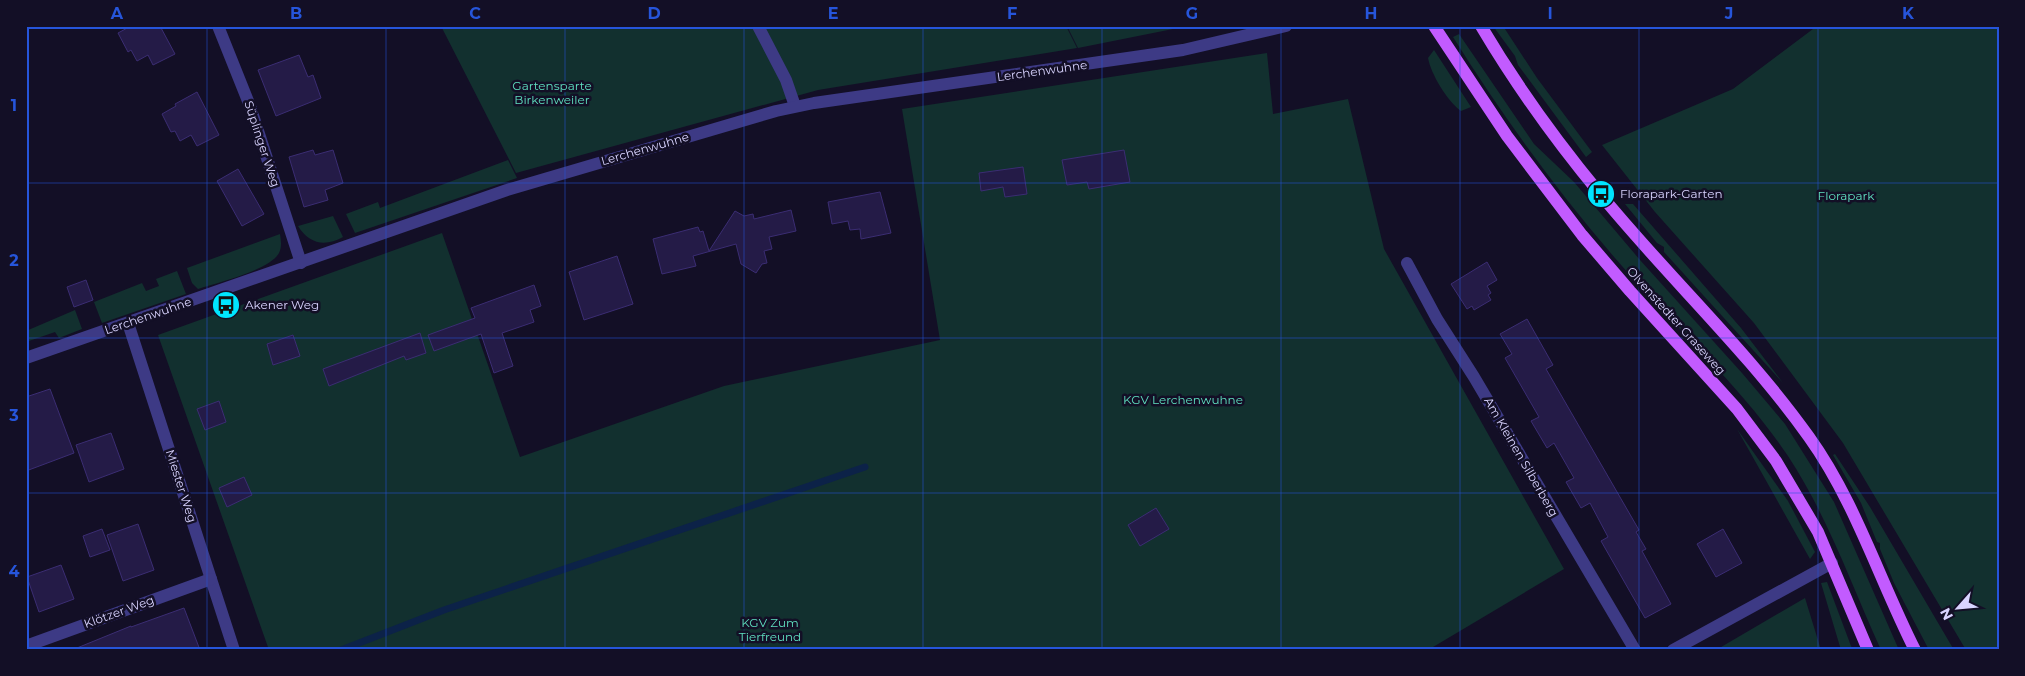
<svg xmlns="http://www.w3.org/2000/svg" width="2025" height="676" font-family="Montserrat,sans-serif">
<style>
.green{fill:#12302f}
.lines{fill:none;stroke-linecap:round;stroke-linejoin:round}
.stream{stroke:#0c2248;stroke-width:7}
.building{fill:#241b47;stroke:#3b2d73}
.minor{stroke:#3d3a85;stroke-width:12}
.major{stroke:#c25bff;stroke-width:12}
.grid{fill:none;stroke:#2655da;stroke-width:1;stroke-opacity:0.55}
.labels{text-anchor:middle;stroke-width:5;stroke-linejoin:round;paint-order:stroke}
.street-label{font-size:12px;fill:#d9d4ff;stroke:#130f26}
.park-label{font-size:12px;fill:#5fe0c0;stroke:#130f26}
.poi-label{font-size:12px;fill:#d9d4ff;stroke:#130f26;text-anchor:start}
.neatline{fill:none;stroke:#2655da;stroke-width:2}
.grid-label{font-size:16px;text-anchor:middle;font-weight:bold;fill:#2655da}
</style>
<rect width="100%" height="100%" fill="#130f26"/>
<g class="green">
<polygon points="441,26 1066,26 1077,48 818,90 516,173"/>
<polygon points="1067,26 1188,26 1078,48"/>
<polygon points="1493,26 1503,26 1537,78 1592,152 1586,157 1518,65 1515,56"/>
<polygon points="1817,26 1999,26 1999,650 1966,650 1843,443 1754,323 1655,212 1602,145 1733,89"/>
<path d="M 1459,34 L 1534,144 L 1574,182 L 1640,260 L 1742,373 L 1785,424 L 1834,502 L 1899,650 L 1881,650 C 1851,584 1828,517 1788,456 C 1743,389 1682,334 1629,274 C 1564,201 1505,120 1453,37 Z"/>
<path d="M 1434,50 L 1471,107 L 1461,111 C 1447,101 1431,74 1428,58 Z"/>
<polygon points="1267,53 1273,114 1348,99 1384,249 1564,569 1428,650 269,650 158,335 442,233 520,457 724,386 940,340 902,109"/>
<polygon points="508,160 517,178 355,233 346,214 378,202 380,208"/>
<polygon points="1625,204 1633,204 1741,328 1783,383 1664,252 1664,247 1657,243"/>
<path d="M 333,216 L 343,237 C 325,247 309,244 298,226 Z"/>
<path d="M 280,234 C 281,241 282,247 279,253 C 270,270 217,283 198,289 L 192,283 L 187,268 Z"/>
<polygon points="177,271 186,294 102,323 94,302 142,283 146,291 159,286 156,279"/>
<polygon points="75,310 82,329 59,338 55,332 26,342 26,331"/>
<polygon points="1737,429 1788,501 1815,552 1810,559"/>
<polygon points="1835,454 1870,507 1954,650 1929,650 1894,583 1880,549 1880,543 1877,542 1861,503 1833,455"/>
<polygon points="1827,582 1851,646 1853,650 1841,650 1821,583"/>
<polygon points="1805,598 1821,650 1716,650"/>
</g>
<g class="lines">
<polyline class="stream" points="341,650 444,610 865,467"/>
</g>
<g class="building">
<polygon points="131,26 160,26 175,54 153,65 148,55 137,61 131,50 128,52 118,33"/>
<polygon points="299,55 308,77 313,75 321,98 276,116 258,70"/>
<polygon points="197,92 219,135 197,146 191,135 180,141 175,131 171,132 162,114 176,106 175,104"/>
<polygon points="313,150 315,155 333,150 343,183 325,190 328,200 304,207 289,157"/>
<polygon points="1124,150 1130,182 1089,189 1087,182 1067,185 1062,160"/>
<polygon points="1023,167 1027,194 1005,197 1003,187 981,191 979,173"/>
<polygon points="238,169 264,214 242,226 217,181"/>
<polygon points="880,192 891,233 861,239 860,229 850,230 848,221 832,224 828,202"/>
<polygon points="791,210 796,231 769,237 772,249 764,251 767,263 762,264 756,273 741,264 736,244 693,256 696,266 662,274 653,239 698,227 700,232 703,231 709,251 735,211 744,216 753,214 754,219"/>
<polygon points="617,256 633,304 584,320 569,272"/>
<polygon points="1487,262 1497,280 1487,286 1491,293 1488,295 1491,300 1474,310 1472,306 1467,309 1451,284"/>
<polygon points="86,280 93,300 74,307 67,287"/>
<polygon points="534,285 541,306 530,310 534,322 502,333 513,366 494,373 481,334 434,351 428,335 475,318 471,308"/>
<polygon points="1527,319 1553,365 1546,369 1639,530 1636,532 1646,549 1642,551 1671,604 1645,618 1601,541 1608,537 1590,503 1581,508 1566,482 1574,478 1554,443 1547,448 1531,421 1539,417 1505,358 1512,354 1500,334"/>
<polygon points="420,333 426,353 406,360 404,356 329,386 323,369"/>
<polygon points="293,335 300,356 273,365 267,344"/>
<polygon points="50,389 74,453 26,471 26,397"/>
<polygon points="219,401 226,422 205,430 197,409"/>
<polygon points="111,433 124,469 89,482 76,445"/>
<polygon points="244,477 252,495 227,507 219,488"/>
<polygon points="1156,508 1169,529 1140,546 1128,525"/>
<polygon points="138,524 154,570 123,581 107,535"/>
<polygon points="102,529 110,550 90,557 83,536"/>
<polygon points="1723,529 1742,563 1716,577 1697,544"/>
<polygon points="61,565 74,599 39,612 27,577"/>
<polygon points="184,608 200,650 72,650 131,626 131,627"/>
</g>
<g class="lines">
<g class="minor">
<polyline points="218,26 250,106 301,263"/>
<polyline points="758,26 786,80 795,106"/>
<polyline points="1407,263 1437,319 1474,377 1635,650"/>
<polyline points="128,323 234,650"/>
<polyline points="26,358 507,190 776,111 814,103 1183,50 1286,26"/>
<polyline points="26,646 211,579"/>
<polyline points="1673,650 1832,563"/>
</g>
<g class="major">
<polyline points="1434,26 1507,136 1582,235 1630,291 1737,409 1776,461 1818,532 1868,650"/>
<path d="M 1481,26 C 1516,85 1557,142 1601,195 C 1668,277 1747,350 1809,437 C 1855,501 1879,579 1915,650"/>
</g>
</g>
<path class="grid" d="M 207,26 L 207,650M 386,26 L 386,650M 565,26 L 565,650M 744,26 L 744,650M 923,26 L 923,650M 1102,26 L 1102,650M 1281,26 L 1281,650M 1460,26 L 1460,650M 1639,26 L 1639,650M 1818,26 L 1818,650M 26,183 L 1999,183M 26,338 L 1999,338M 26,493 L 1999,493"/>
<defs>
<symbol id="bus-disc" viewBox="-11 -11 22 22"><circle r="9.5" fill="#00e5ff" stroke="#130f26"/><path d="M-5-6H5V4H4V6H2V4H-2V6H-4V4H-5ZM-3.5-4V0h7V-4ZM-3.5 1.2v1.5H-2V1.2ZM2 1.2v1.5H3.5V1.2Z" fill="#111"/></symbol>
</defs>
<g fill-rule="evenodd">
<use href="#bus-disc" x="1585" y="178" width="32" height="32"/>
<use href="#bus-disc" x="210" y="289" width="32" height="32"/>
</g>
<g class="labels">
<g class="street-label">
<text transform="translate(1042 71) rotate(-8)" y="4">Lerchenwuhne</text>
<text transform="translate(262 144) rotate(72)" y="4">Süplinger Weg</text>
<text transform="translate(645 149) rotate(-16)" y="4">Lerchenwuhne</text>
<text transform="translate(148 316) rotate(-19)" y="4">Lerchenwuhne</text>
<text transform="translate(1676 321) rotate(48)" y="4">Olvenstedter Graseweg</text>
<text transform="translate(1521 457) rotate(60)" y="4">Am Kleinen Silberberg</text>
<text transform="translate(181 486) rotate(72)" y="4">Miester Weg</text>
<text transform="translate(119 612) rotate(-20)" y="4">Klötzer Weg</text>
</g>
<g class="park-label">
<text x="552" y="90">Gartensparte<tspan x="552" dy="14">Birkenweiler</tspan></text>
<text x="1846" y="200">Florapark</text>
<text x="1183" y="404">KGV Lerchenwuhne</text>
<text x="770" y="627">KGV Zum<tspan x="770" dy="14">Tierfreund</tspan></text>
</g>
<g class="poi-label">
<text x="1620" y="198">Florapark-Garten</text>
<text x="245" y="309">Akener Weg</text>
</g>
</g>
<rect width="2025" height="676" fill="none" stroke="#130f26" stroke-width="55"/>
<g transform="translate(1958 608) rotate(243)" stroke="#130f26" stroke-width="4" paint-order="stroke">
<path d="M0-4L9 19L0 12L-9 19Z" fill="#d9d4ff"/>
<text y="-8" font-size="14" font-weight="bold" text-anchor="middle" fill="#d9d4ff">N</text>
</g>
<rect x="28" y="28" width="1970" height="620" class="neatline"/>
<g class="grid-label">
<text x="117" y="19">A</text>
<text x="296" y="19">B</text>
<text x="475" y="19">C</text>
<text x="654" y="19">D</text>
<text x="833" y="19">E</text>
<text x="1012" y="19">F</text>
<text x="1192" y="19">G</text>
<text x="1371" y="19">H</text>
<text x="1550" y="19">I</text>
<text x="1729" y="19">J</text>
<text x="1908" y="19">K</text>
<text x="14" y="111">1</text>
<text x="14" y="266">2</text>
<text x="14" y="421">3</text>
<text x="14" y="577">4</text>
</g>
</svg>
